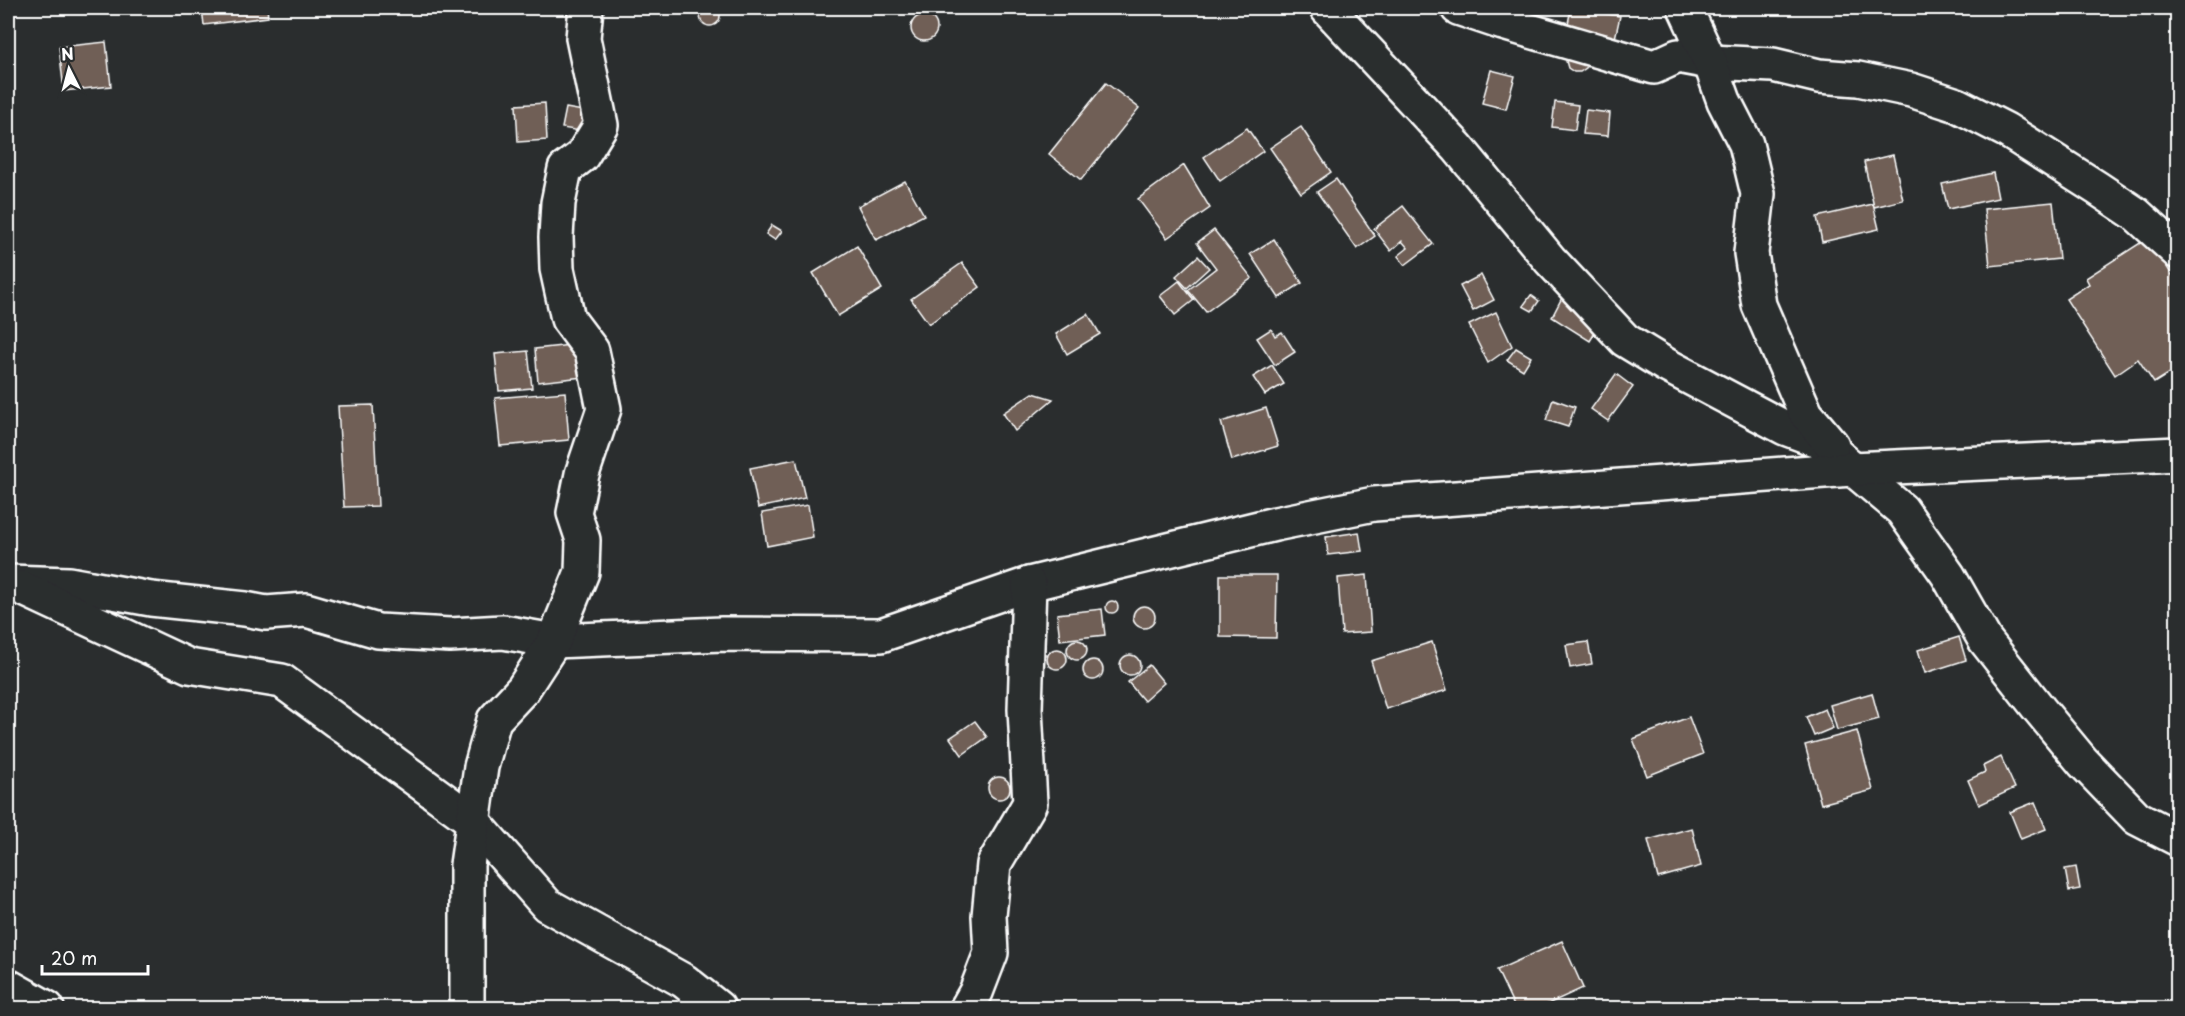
<svg xmlns="http://www.w3.org/2000/svg" width="2185" height="1016" font-family="'Playpen Sans',sans-serif">
<style>
.building{fill:#6f5f56;stroke:#fff;stroke-width:1.5}
.lines{fill:none;stroke-linecap:round;stroke-linejoin:round}
.minor-casing{stroke:#fff;stroke-width:38}
.minor{stroke:#2a2d2e;stroke-width:33}
</style>
<rect width="100%" height="100%" fill="#2a2d2e"/>
<filter id="ink" filterUnits="userSpaceOnUse"><feTurbulence type="fractalNoise" baseFrequency=".0167" numOctaves="2"/><feDisplacementMap in="SourceGraphic" scale="12" xChannelSelector="R" yChannelSelector="G"/><feConvolveMatrix kernelMatrix="1 2 1 2 8 2 1 2 1" color-interpolation-filters="sRGB"/></filter>
<g filter="url(#ink)">
<g class="building">
<circle cx="710" cy="16" r="10"/>
<polygon points="202,8 267,8 268,17 204,25"/>
<polygon points="1571,8 1620,16 1614,43 1566,34"/>
<circle cx="924" cy="28" r="13"/>
<polygon points="106,42 111,86 64,91 59,47"/>
<polygon points="1569,55 1589,62 1586,68 1580,72 1574,72 1568,68 1566,61"/>
<polygon points="1491,70 1515,76 1506,109 1482,103"/>
<polygon points="1106,83 1139,108 1081,180 1049,154"/>
<polygon points="1555,102 1578,105 1575,130 1552,127"/>
<polygon points="545,103 547,140 518,142 516,105"/>
<polygon points="566,108 589,112 586,132 562,128"/>
<polygon points="1586,110 1610,113 1608,136 1583,134"/>
<polygon points="1301,127 1331,172 1301,193 1270,148"/>
<polygon points="1247,128 1263,151 1220,181 1204,157"/>
<polygon points="1893,155 1903,200 1874,207 1864,162"/>
<polygon points="1184,165 1210,208 1167,238 1138,199"/>
<polygon points="1993,173 1998,198 1948,209 1942,184"/>
<polygon points="1336,179 1375,236 1357,249 1317,192"/>
<polygon points="905,181 924,215 876,240 858,206"/>
<polygon points="2053,202 2059,259 1990,266 1984,209"/>
<polygon points="1873,204 1879,229 1822,242 1817,217"/>
<polygon points="1403,206 1433,244 1405,265 1398,256 1408,248 1402,241 1391,251 1374,229"/>
<polygon points="772,225 782,231 775,240 766,234"/>
<polygon points="1214,230 1252,278 1206,312 1188,290 1216,268 1197,243"/>
<polygon points="2148,238 2178,284 2178,368 2154,383 2138,359 2115,375 2066,299 2089,284 2086,278"/>
<polygon points="1274,239 1302,283 1279,298 1250,254"/>
<polygon points="857,246 882,289 838,316 813,273"/>
<polygon points="1198,256 1209,268 1187,288 1176,276"/>
<polygon points="962,263 980,287 929,324 911,299"/>
<polygon points="1481,275 1494,300 1473,311 1460,286"/>
<polygon points="1179,281 1194,300 1175,315 1160,296"/>
<polygon points="1566,290 1603,320 1590,341 1552,317"/>
<polygon points="1531,295 1539,301 1532,311 1523,306"/>
<polygon points="1496,312 1512,346 1488,363 1469,325"/>
<polygon points="1088,314 1100,334 1067,354 1056,334"/>
<polygon points="1271,329 1275,336 1282,332 1295,352 1275,365 1257,338"/>
<polygon points="580,344 583,377 538,382 535,349"/>
<polygon points="1516,348 1531,357 1523,370 1507,360"/>
<polygon points="528,351 532,388 499,391 495,354"/>
<polygon points="1272,365 1284,384 1265,395 1253,377"/>
<polygon points="1616,374 1633,387 1608,421 1591,409"/>
<polygon points="565,392 569,440 500,446 495,398"/>
<polygon points="1033,393 1053,399 1015,431 1003,413"/>
<polygon points="1553,399 1575,407 1568,427 1546,420"/>
<polygon points="373,405 378,506 344,507 338,406"/>
<polygon points="1266,408 1278,446 1232,460 1221,422"/>
<polygon points="796,459 805,498 758,508 750,468"/>
<polygon points="808,505 813,537 767,546 762,513"/>
<polygon points="1359,532 1362,551 1328,555 1326,537"/>
<polygon points="1220,575 1277,575 1276,638 1220,637"/>
<polygon points="1367,575 1371,632 1342,634 1338,578"/>
<circle cx="1112" cy="607" r="6"/>
<circle cx="1144" cy="617" r="11"/>
<polygon points="1102,609 1105,635 1060,640 1057,614"/>
<polygon points="1959,637 1966,660 1925,673 1918,650"/>
<circle cx="1077" cy="650" r="10"/>
<polygon points="1432,642 1447,690 1386,709 1371,661"/>
<polygon points="1588,642 1592,664 1570,668 1566,645"/>
<circle cx="1057" cy="659" r="10"/>
<circle cx="1130" cy="665" r="10"/>
<circle cx="1093" cy="670" r="10"/>
<polygon points="1149,665 1164,683 1144,701 1128,682"/>
<polygon points="1872,693 1879,719 1837,730 1830,705"/>
<polygon points="1825,709 1833,728 1814,736 1806,717"/>
<polygon points="1689,717 1703,754 1647,776 1633,739"/>
<polygon points="975,721 987,737 962,755 950,738"/>
<polygon points="1857,731 1873,790 1821,804 1805,745"/>
<polygon points="2001,757 2015,788 1979,805 1968,780 1985,772 1983,766"/>
<circle cx="999" cy="788" r="11"/>
<polygon points="2035,802 2046,829 2021,839 2010,812"/>
<polygon points="1692,828 1701,866 1658,878 1648,840"/>
<polygon points="2076,867 2080,889 2069,891 2065,869"/>
<polygon points="1562,941 1583,988 1539,1008 1515,1008 1497,970"/>
</g>
<g class="lines">
<defs>
<g id="minor">
<polyline points="1327,8 1458,148 1550,260 1625,340 1666,365 1785,428 1820,441 1902,510 1948,575 1985,640 2040,710 2083,762 2137,818 2178,839"/>
<polyline points="1458,8 1503,23 1654,67 1678,56 1710,62 1773,65 1819,76 1858,79 1911,90 1957,105 2006,130 2097,188 2136,214 2178,252"/>
<polyline points="1685,8 1710,62 1724,101 1746,144 1758,194 1751,253 1759,305 1806,414 1832,445"/>
<polyline points="8,582 69,584 151,599 245,609 266,613 306,610 378,631 450,635 503,632 554,641 722,634 881,635 1029,584 1275,524 1374,504 1852,469 2178,454"/>
<polyline points="22,588 189,666 282,681 473,821 547,905 684,981 718,1008"/>
<polyline points="8,986 47,1008"/>
<polyline points="467,1008 467,865 481,767 494,720 523,689 554,641 582,572 583,540 574,513 582,474 604,409 592,351 568,319 557,269 556,237 558,203 565,169 582,156 601,125 583,38 586,8"/>
<polyline points="967,1008 976,992 991,953 989,916 994,864 1030,803 1025,709 1029,584"/>
</g>
</defs>
<use href="#minor" class="minor-casing"/>
<use href="#minor" class="minor"/>
</g>
</g>
<rect width="2185" height="1016" fill="none" stroke="#2a2d2e" stroke-width="30"/>
<rect x="15" y="15" width="2155" height="986" fill="none" stroke="#fff" stroke-width="2" filter="url(#ink)"/>
<g transform="translate(69 69) rotate(354)" stroke="#2a2d2e" stroke-width="4.5" paint-order="stroke">
<path d="M0-4.5L10 22L0 15L-10 22Z" fill="#ffffff"/>
<text y="-9" font-size="16" font-weight="bold" text-anchor="middle" fill="#ffffff">N</text>
</g>
<path d="M42 965v9h106v-9" fill="none" stroke="#ffffff" stroke-width="3"/>
<text x="51" y="965" font-size="18" fill="#ffffff" stroke="#2a2d2e" stroke-width="4.5" paint-order="stroke">20 m</text>
</svg>
